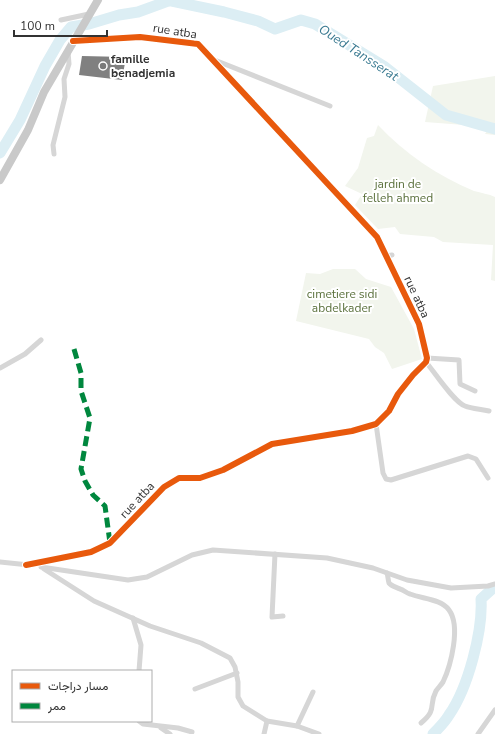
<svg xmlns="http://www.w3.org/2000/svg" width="495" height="734" font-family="'Nunito Sans',Vazirmatn,sans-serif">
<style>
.green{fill:#f2f5ed}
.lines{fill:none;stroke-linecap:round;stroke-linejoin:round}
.river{stroke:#dceef4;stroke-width:11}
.building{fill:#808080}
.street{stroke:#d6d6d6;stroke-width:5}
.primary{stroke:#c9c9c9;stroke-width:8}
.quiet{stroke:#00873e;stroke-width:5;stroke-dasharray:10 5;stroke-linecap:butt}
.cycleway-casing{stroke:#fff;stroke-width:8}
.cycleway{stroke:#e8590c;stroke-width:6}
.poi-dot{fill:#7a7a7a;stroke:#fff;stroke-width:1.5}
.labels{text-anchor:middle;stroke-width:4;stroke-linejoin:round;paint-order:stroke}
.street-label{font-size:12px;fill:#323232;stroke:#fff}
.poi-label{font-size:12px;font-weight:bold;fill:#323232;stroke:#fff;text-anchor:start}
.park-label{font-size:12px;fill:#5b713d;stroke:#fff}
.water-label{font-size:13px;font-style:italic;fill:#3a7a91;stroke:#fff}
</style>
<rect width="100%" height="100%" fill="#fff"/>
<g class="green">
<polygon points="495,76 495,135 485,134 490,127 425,122 433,86"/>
<path d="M 378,125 C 404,153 438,176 474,191 C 481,193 489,194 495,197 L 495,281 L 491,280 L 493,245 L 443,242 L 434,237 L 400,234 L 395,227 L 378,229 L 355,205 L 362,194 L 345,186 L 358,168 L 367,138 L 374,136 Z"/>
<polygon points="333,269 355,269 366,279 391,287 414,329 422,359 392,369 384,353 375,347 369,339 296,321 306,273 320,274"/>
</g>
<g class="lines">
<g class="river">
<polyline points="167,0 224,12 258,21 275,29 301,20 315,24 385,67 446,115 495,129"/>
<polyline points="0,153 20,120 45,66 60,40 71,27 89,24 119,15 138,12 168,1"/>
<path d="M 433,734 C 439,728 445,722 449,715 C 468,688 483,631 481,599 L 492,589"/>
</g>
</g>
<polygon class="building" points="82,56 126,57 122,80 79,75"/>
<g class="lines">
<g class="street">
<polyline points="61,20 89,14"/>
<polyline points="212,59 330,106"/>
<polyline points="54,154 53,145 65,97 64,79 69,64 68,52"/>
<polyline points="386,256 392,255"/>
<polyline points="427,358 459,360 460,384 475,391"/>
<path d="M 426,362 C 435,373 454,402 465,406 C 472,409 481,409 489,411"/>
<polyline points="0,368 25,354 41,340"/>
<polyline points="376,424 383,473 386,479 391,480 468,456 476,459 488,478"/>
<polyline points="275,554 272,617 283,616"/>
<polyline points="0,562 29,565"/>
<polyline points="26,565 91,552 110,543 164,487 179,478 200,478 223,470 272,444 352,431 376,424 389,411 398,394 413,375 426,362 427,358 419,324 377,237 198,44 140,37 73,41"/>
<polyline points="41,567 128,580 147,577 192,555 213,550 327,558 373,568 407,580 451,588 488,586 495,584"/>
<polyline points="44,569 94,601 150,626 201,643 230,658 235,667 238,682 238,697 243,706 267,721 297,726 319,734"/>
<path d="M 387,573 C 388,576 388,580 389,583 C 391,586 396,587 400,589 C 404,590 406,593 410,594 C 423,599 441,599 449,610 C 461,626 451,665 443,682 C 441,685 438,688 436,691 C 428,706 438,709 421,723"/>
<polyline points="133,618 141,645 139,671"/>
<polyline points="195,689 237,673"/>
<polyline points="139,721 143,724 178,728 192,732"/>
<polyline points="297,726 313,692"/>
<polyline points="161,728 170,734"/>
<polyline points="264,734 267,721"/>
<polyline points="478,734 495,710"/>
</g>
<polyline class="primary" points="0,180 28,130 44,92 98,0"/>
<polyline class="quiet" points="74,349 81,373 81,391 90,418 81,469 85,481 93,495 105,506 110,543"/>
<defs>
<polyline id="cycleway" points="26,565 91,552 110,543 164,487 179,478 200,478 223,470 272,444 352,431 376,424 389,411 398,394 413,375 426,362 427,358 419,324 377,237 198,44 140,37 73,41"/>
</defs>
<use href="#cycleway" class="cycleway-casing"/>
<use href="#cycleway" class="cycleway"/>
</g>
<circle class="poi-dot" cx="103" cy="66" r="4"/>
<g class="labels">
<g class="street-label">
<text transform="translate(175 31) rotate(9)" y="4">rue atba</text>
<text transform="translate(417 297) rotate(65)" y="4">rue atba</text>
<text transform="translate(137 500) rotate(-47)" y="4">rue atba</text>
</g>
<g class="poi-label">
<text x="111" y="63">famille<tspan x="111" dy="14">benadjemia</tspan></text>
</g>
<g class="park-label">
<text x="398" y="188">jardin de<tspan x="398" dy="14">felleh ahmed</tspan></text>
<text x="342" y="298">cimetiere sidi<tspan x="342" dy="14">abdelkader</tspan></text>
</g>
<g class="water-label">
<text transform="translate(359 52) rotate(33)" y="5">Oued Tansserat</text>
</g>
</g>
<rect x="12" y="670" width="140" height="52" fill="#ffffff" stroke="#adadad"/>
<rect x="20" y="683" width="20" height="6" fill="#e8590c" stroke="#adadad"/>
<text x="48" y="690" font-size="12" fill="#323232">مسار دراجات</text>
<rect x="20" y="703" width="20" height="6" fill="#00873e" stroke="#adadad"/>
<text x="48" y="710" font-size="12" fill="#323232">ممر</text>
<path d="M14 30v6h93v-6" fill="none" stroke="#323232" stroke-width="2"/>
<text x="20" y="30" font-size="12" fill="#323232" stroke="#ffffff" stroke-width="3" paint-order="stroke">100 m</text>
</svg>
